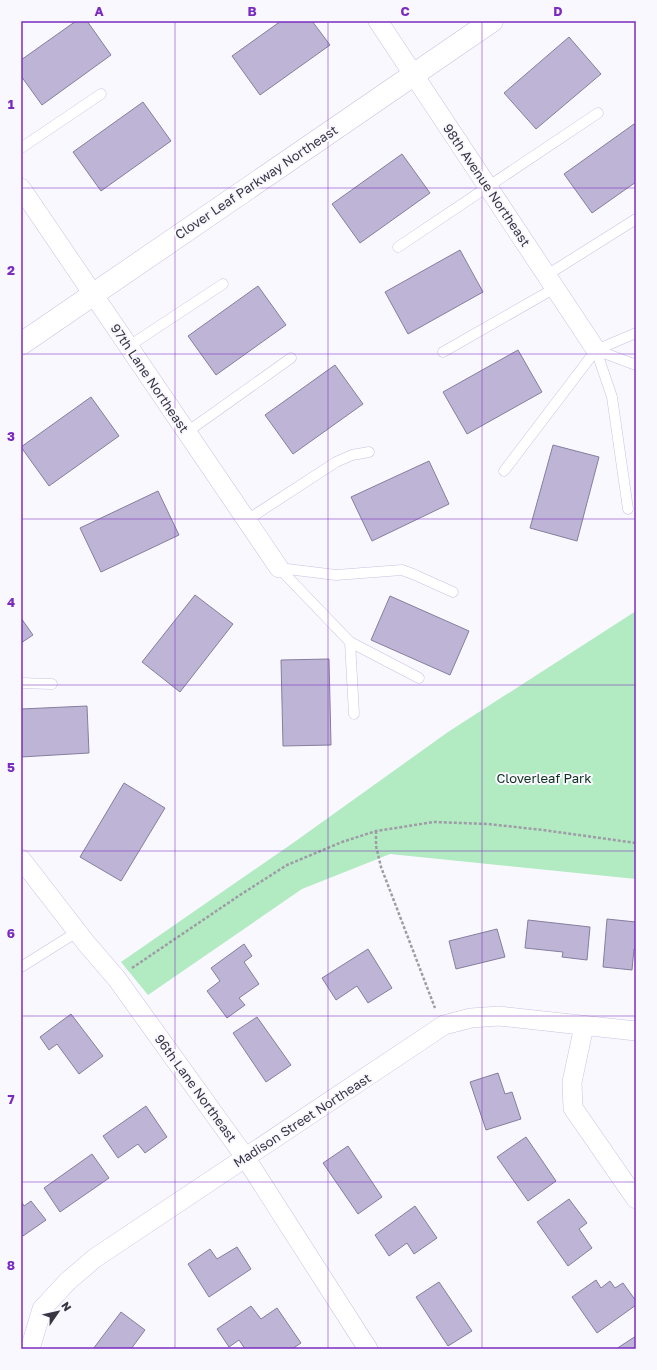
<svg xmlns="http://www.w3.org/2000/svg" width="657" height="1370" font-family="'Golos Text',sans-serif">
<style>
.green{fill:#b2eac1}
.building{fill:#bdb4d6;stroke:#867e9e}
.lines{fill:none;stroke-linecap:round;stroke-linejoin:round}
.lane-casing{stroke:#cac1e4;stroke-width:11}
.street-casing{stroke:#cac1e4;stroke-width:20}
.secondary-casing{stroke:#cac1e4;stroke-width:23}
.path{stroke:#9e9ca6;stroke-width:2.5;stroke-dasharray:3 2;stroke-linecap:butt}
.lane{stroke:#fff;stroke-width:10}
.street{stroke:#fff;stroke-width:19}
.secondary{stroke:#fff;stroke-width:22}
.grid{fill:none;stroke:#7b2cbf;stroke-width:1;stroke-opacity:0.55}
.labels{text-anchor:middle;stroke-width:4;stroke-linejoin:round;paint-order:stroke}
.street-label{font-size:13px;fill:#393543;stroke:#f9f8ff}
.park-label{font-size:13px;fill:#0d321b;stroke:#f9f8ff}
.neatline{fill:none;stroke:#7b2cbf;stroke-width:1.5}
.grid-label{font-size:13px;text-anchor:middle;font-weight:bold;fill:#7b2cbf}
</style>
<rect width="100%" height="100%" fill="#f9f8ff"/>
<polygon class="green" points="636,611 636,879 390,854 302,889 148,995 121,962 293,843 448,732"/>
<g class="building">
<polygon points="76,21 87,21 111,55 42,105 21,76 21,60"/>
<polygon points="281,21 312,21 330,45 260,95 232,56"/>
<polygon points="569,37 601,74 536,129 504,93"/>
<polygon points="143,102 171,141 101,191 73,152"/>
<polygon points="634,124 636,127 636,182 592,213 564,174"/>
<polygon points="402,154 430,193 360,243 332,204"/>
<polygon points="460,250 483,292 408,334 385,292"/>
<polygon points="258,286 286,325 216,375 188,336"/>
<polygon points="518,350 542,392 467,434 443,392"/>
<polygon points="335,365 363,404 293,454 265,415"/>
<polygon points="91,397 119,436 49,486 21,447"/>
<polygon points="553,445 599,457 577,541 530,528"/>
<polygon points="429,461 449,504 372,541 351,497"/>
<polygon points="158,491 179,535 101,572 80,528"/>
<polygon points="195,595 233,624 180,692 142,662"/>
<polygon points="390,596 469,631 450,675 371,640"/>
<polygon points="21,618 33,635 21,643"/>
<polygon points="329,659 331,745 283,746 281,660"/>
<polygon points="87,706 89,753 21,757 21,709"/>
<polygon points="124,783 165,808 121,881 80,857"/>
<polygon points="607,919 636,922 636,949 634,949 632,970 603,967"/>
<polygon points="528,920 590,927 587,960 562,957 563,952 525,948"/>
<polygon points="497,929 505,957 456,969 449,941"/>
<polygon points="244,944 252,956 244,962 259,984 239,998 245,1005 227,1018 207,991 220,981 211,968"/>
<polygon points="368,949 392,988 368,1003 357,986 336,1000 322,978"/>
<polygon points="71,1014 103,1056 79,1074 57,1044 49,1050 40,1037"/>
<polygon points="257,1017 291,1065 266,1082 233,1033"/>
<polygon points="498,1073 505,1094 512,1092 521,1119 486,1130 470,1082"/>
<polygon points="146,1106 167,1137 145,1153 138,1144 118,1158 103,1136"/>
<polygon points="526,1137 556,1181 528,1201 497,1157"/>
<polygon points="348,1146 382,1197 358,1214 323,1163"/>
<polygon points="92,1154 109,1178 60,1212 44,1188"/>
<polygon points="569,1199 587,1223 579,1229 592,1248 568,1266 537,1222"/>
<polygon points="21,1201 24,1206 31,1201 46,1220 23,1236 21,1233"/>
<polygon points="415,1206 437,1238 414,1254 407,1243 389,1256 375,1235"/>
<polygon points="237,1247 251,1269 209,1297 188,1264 210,1249 217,1259"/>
<polygon points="596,1280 601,1288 610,1281 615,1288 623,1283 636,1301 636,1305 597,1333 572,1297"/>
<polygon points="439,1282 472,1331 448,1346 416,1297"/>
<polygon points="251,1306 261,1319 277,1308 301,1343 292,1349 274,1349 273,1348 272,1349 245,1349 239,1340 229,1347 217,1329"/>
<polygon points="121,1312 145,1330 131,1349 93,1349"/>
<polygon points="636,1336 636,1349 616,1349"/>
</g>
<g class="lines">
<defs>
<g id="lane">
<polyline points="21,148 101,94"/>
<polyline points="398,247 598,113"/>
<polyline points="547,275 636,219"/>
<polyline points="129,346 223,284"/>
<polyline points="596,350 612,397 628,509"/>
<polyline points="596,350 636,365"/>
<polyline points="443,352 555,288"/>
<polyline points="187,432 291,358"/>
<polyline points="504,471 596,350 636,333"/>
<polyline points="247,520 336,462 352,455 369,452"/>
<polyline points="279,568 350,642 419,678"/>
<polyline points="279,568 336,575 402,570 413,574 453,592"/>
<polyline points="350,642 354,714"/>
<polyline points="21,683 52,684"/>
<polyline points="21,967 77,932"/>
</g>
<g id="street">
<polyline points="378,21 596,350"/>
<polyline points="21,188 279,568"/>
<polyline points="21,859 86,943 117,979 245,1157 368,1349"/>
<polyline points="584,1026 572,1082 573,1108 636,1199"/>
<polyline points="30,1349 42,1309 68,1281 95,1258 444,1025 471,1018 499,1016 636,1031"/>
</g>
<polyline id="secondary" points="21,344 492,21"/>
</defs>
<use href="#lane" class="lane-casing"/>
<use href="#street" class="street-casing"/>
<use href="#secondary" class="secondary-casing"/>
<g class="path">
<polyline points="376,831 376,846 381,867 435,1008"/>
<polyline points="132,968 240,895 287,865 342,842 376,831 434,822 488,824 543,830 636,843"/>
</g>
<use href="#lane" class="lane"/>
<use href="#street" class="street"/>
<use href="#secondary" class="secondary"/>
</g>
<path class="grid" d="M 175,21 L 175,1349M 328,21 L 328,1349M 482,21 L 482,1349M 21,188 L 636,188M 21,354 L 636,354M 21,519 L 636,519M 21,685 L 636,685M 21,851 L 636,851M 21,1016 L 636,1016M 21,1182 L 636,1182"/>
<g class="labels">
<g class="street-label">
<text transform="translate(256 182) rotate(-34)" y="5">Clover Leaf Parkway Northeast</text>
<text transform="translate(487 185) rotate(56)" y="5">98th Avenue Northeast</text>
<text transform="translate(150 378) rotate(56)" y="5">97th Lane Northeast</text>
<text transform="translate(196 1088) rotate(54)" y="5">96th Lane Northeast</text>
<text transform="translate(302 1120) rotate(-33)" y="5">Madison Street Northeast</text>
</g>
<g class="park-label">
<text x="544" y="783">Cloverleaf Park</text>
</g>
</g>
<rect width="657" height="1370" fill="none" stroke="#f9f8ff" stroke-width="44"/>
<g transform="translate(58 1312) rotate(56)" stroke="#f9f8ff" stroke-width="3" paint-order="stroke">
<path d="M0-3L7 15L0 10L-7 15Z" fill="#393543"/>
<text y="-6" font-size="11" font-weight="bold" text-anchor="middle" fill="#393543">N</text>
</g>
<rect x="22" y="22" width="613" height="1326" class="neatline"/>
<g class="grid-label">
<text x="99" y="16">A</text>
<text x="252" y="16">B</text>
<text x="405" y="16">C</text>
<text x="558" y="16">D</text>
<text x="11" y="109">1</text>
<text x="11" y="275">2</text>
<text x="11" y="441">3</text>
<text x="11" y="607">4</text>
<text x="11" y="772">5</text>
<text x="11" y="938">6</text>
<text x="11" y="1104">7</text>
<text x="11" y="1270">8</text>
</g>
</svg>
